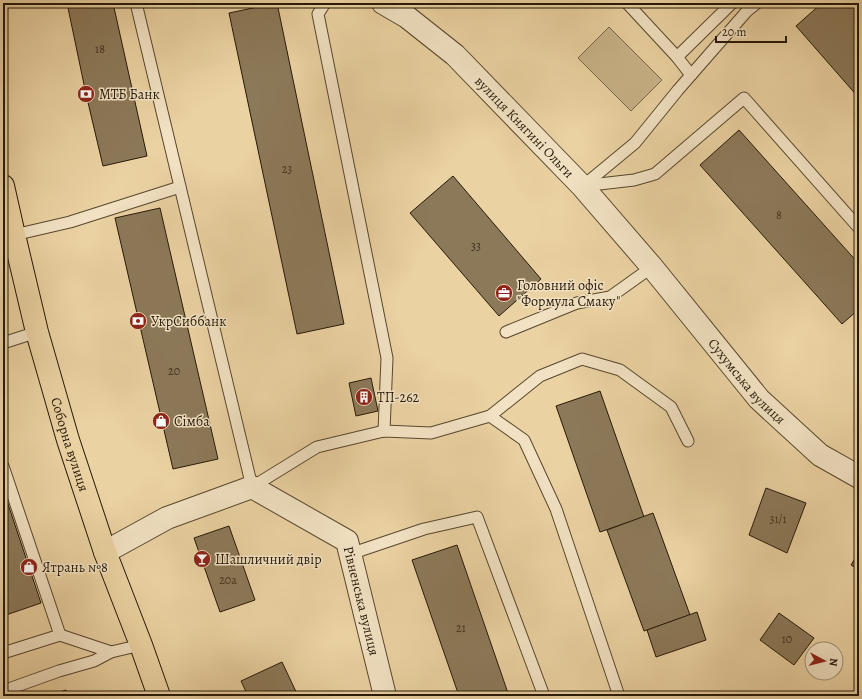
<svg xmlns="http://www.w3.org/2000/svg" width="862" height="699" font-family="Alegreya,serif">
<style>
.green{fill:#c9b388;stroke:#776648}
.building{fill:#8c7959;stroke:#251909}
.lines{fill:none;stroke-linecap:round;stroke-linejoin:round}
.service-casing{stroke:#56472f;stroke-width:13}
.minor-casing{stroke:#56472f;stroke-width:24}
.primary-casing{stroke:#251909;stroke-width:24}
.service{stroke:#f2e2c3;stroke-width:11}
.minor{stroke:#f2e2c3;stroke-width:22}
.primary{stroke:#ebd2a2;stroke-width:22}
.labels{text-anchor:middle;stroke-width:3;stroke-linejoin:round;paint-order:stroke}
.number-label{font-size:12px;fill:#3f311d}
.poi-label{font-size:14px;fill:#251909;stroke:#f2e2c3;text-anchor:start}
.street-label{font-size:14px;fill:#251909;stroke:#f2e2c3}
</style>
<rect width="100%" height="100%" fill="#ebd2a2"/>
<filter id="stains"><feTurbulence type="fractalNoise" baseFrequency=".005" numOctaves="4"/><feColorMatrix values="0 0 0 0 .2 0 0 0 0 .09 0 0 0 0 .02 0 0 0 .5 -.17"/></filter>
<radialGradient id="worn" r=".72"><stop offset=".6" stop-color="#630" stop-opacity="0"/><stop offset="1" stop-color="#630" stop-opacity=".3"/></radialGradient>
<polygon class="green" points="609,27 662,80 631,111 578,58"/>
<g class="building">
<polygon points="67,3 113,3 147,156 103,166 86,94"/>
<polygon points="277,3 344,324 297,334 229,13"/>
<polygon points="822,3 859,3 859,98 796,26"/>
<polygon points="739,130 859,264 859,309 842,324 700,165"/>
<polygon points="453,176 541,279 499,316 410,213"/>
<polygon points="160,208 218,459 173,469 115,218"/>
<polygon points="371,378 378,411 356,416 349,383"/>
<polygon points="600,391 644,517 600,532 556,406"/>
<polygon points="766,488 806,503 787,553 749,535"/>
<polygon points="3,489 41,603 3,616"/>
<polygon points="653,513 690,615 644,631 607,530"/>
<polygon points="229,526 255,600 220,612 194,538"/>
<polygon points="457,545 509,696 459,696 412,560"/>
<polygon points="859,552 859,570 851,565"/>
<polygon points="697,612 706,640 656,657 647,630"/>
<polygon points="779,613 814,638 794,665 760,640"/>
<polygon points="282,662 298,696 248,696 241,681"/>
<polygon points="66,690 68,696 47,696"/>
<polygon points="764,691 768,696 758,696"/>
</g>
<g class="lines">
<defs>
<g id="service">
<polyline points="136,3 252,487 317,447 384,431 431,433 490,416 540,376 582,359 620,370 671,407 688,441"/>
<polyline points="325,3 318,14 387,358 384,431"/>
<polyline points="627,3 677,57 691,75"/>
<polyline points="677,57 732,3"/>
<polyline points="582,186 634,180 655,174 744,98 859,228"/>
<polyline points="583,186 635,143 678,90 747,11 757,3"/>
<polyline points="14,235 70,222 180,187"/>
<polyline points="506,332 577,303 610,297 652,267"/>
<polyline points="3,343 37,332"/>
<polyline points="490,416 524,440 556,509 619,696"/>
<polyline points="3,466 60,635"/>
<polyline points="350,554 424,529 477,517 544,696"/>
<polyline points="3,653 60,635 111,652 141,645"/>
<polyline points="3,691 59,671 94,661 111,652"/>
</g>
<g id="minor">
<path id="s1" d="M 383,3 L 407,17 L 455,55 L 582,186 L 652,267 L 759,399 L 820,455 L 859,477"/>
<path id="s2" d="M 105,552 L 167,518 L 252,487 L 347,541 L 385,696"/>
</g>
<g id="primary">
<path id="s3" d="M 3,186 L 14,235 L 37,332 L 68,440 L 105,552 L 141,645 L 159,696"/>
</g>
</defs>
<use href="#service" class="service-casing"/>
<use href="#minor" class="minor-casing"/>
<use href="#primary" class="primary-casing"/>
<use href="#service" class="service"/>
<use href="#minor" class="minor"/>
<use href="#primary" class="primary"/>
</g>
<defs>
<symbol id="bank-disc" viewBox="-11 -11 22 22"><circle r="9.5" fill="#8f2418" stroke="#f2e2c3"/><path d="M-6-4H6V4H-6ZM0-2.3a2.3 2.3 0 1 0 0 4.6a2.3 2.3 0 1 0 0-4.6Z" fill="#fff"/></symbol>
<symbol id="office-disc" viewBox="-11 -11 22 22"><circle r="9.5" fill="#8f2418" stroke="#f2e2c3"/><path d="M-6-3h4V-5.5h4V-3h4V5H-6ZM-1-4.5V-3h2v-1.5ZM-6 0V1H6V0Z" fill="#fff"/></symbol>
<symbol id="building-disc" viewBox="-11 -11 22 22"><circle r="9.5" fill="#8f2418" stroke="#f2e2c3"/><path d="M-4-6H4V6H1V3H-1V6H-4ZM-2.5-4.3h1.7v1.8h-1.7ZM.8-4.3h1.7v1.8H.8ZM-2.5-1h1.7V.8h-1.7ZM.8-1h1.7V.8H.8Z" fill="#fff"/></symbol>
<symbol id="shop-disc" viewBox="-11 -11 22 22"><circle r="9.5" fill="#8f2418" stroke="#f2e2c3"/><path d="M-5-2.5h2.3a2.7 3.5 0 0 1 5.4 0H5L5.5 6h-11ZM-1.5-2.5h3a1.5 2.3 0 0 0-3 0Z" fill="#fff"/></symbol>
<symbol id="bar-disc" viewBox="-11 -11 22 22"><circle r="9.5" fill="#8f2418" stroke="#f2e2c3"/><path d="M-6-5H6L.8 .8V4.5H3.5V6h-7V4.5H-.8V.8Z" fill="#fff"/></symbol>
</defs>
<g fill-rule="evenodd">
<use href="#bank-disc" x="76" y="84" width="20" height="20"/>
<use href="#office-disc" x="494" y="283" width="20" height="20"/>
<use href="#bank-disc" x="128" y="311" width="20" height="20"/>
<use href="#building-disc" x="354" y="387" width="20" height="20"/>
<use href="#shop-disc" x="151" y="411" width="20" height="20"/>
<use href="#bar-disc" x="192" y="549" width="20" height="20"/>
<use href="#shop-disc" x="19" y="557" width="20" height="20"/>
</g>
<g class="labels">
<g class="number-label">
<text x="100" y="53">18</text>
<text x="287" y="173">23</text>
<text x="779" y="219">8</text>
<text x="476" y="250">33</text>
<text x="174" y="375">20</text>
<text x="778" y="523">31/1</text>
<text x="228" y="584">20а</text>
<text x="461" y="632">21</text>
<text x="787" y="643">10</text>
</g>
<g class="poi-label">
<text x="99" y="99">МТБ Банк</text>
<text x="517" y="290">Головний офіс<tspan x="517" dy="16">"Формула Смаку"</tspan></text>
<text x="151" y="326">УкрСиббанк</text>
<text x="377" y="402">ТП-262</text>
<text x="174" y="426">Сімба</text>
<text x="215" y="564">Шашличний двір</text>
<text x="42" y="572">Ятрань №8</text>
</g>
<g class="street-label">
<text dy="5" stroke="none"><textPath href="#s1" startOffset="189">вулиця Княгині Ольги</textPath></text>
<text dy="5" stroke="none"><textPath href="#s1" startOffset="527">Сухумська вулиця</textPath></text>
<text dy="5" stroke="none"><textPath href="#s3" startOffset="267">Соборна вулиця</textPath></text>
<text dy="5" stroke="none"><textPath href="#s2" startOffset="332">Рівненська вулиця</textPath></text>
</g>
</g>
<rect width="862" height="699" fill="none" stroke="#ebd2a2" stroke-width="16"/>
<rect x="4" y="4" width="854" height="691" fill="none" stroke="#251909" stroke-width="2"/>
<rect x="8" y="8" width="846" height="683" fill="none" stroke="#251909"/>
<g transform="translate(824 661) rotate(97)"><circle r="19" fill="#f2e2c3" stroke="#a09279"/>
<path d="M0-3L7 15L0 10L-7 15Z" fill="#8f2418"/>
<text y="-6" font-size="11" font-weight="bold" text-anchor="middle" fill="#251909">N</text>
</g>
<path d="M716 36v6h70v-6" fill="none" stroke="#251909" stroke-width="2"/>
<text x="722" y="36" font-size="12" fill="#251909" stroke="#f2e2c3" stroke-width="3" paint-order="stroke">20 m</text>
<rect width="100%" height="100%" filter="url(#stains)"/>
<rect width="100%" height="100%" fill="url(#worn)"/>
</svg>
